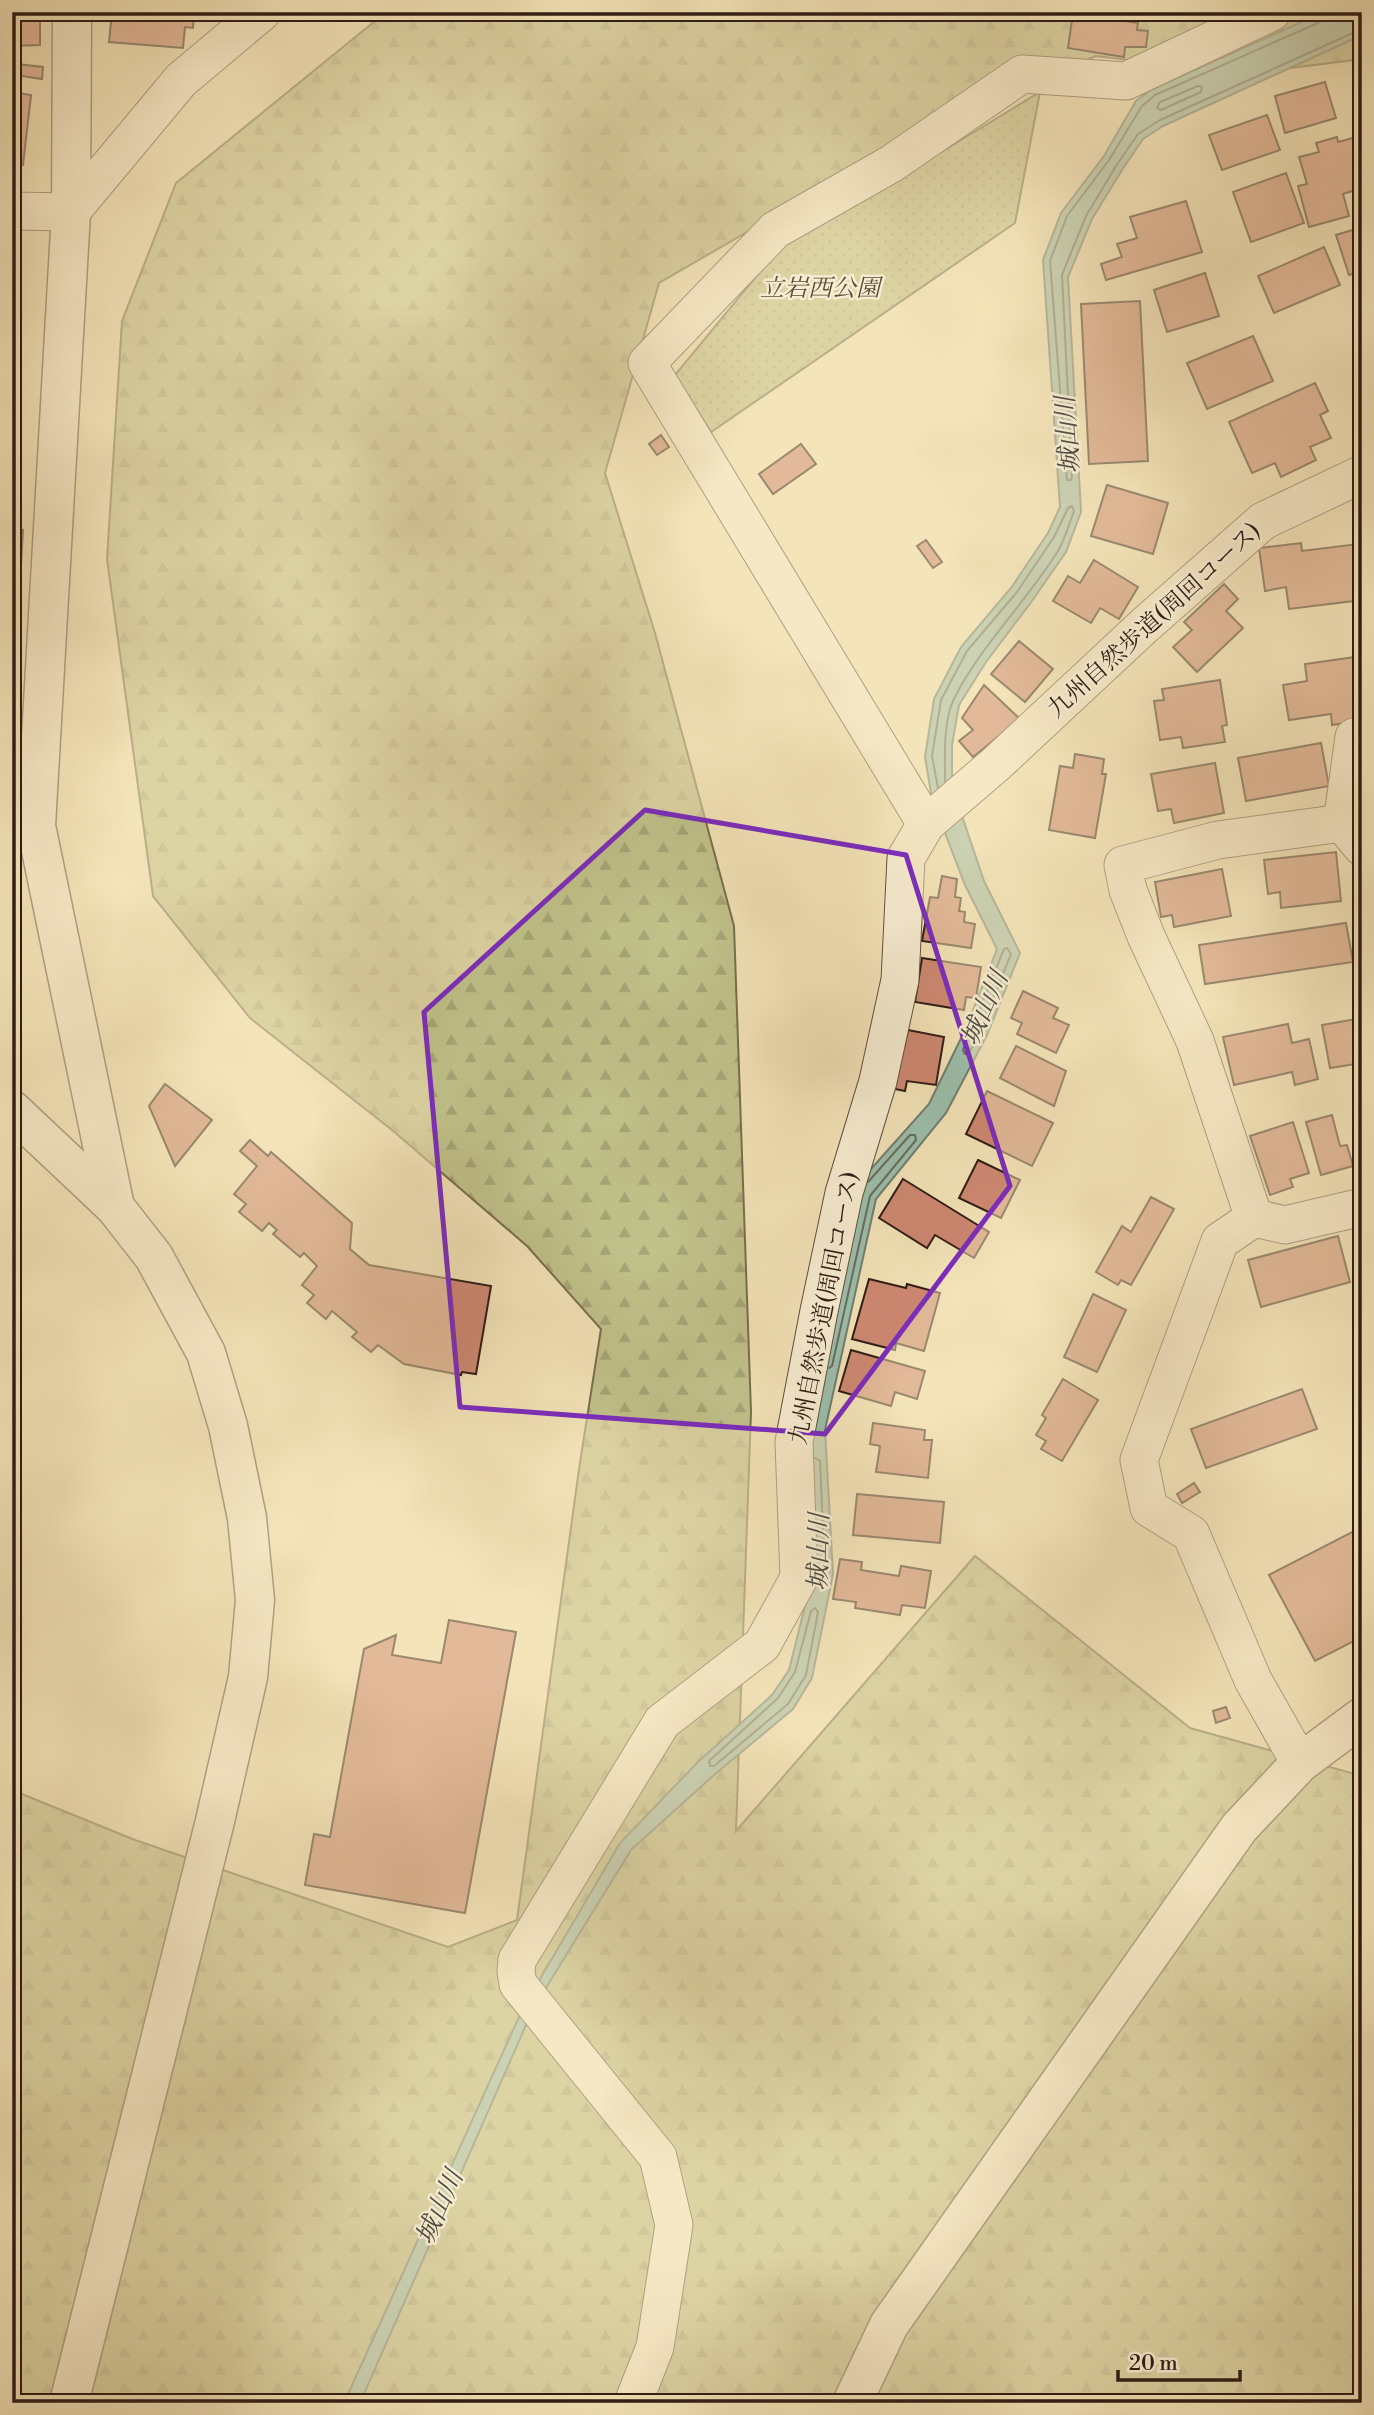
<svg xmlns="http://www.w3.org/2000/svg" width="1374" height="2415" font-family="'Libre Bodoni','Noto Serif JP',serif">
<style>
.forest{fill:url(#forest-firs);stroke:#786f50;stroke-width:2}
.park{fill:url(#park-dots);stroke:#786f50;stroke-width:2}
.water{fill:#9cbfad;stroke:#707e70;stroke-width:2}
.lines{fill:none;stroke-linecap:round;stroke-linejoin:round}
.shore{stroke:#656e60;stroke-width:2}
.building{fill:#ce8872;stroke:#2e1c14;stroke-width:2}
.minor-casing{stroke:#604e3d;stroke-width:39}
.tertiary-casing{stroke:#604e3d;stroke-width:41}
.minor{stroke:#f8edd2;stroke-width:37}
.tertiary{stroke:#f8edd2;stroke-width:38}
.marked{fill:none;stroke:#7b2cbf;stroke-width:5;stroke-linejoin:round}
.labels{text-anchor:middle;stroke-width:5;stroke-linejoin:round;paint-order:stroke}
.park-label{font-size:24px;font-style:italic;fill:#5a4e38;stroke:#f8edd2}
.street-label{font-size:24px;fill:#2e1c14;stroke:#f8edd2}
.water-label{font-size:26px;font-style:italic;fill:#4f4d42;stroke:#f8edd2}
</style>
<defs>
<pattern id="forest-firs" width="22" height="20" patternUnits="userSpaceOnUse" patternTransform="scale(1.75)"><rect width="22" height="20" fill="#c1c28b"/><path d="M5 1l3.5 6h-7zM16 11l3.5 6h-7z" fill="#a6a677"/></pattern>
<pattern id="park-dots" width="8" height="8" patternUnits="userSpaceOnUse" patternTransform="scale(1.75)"><rect width="8" height="8" fill="#c1c28b"/><path d="M2 2h.1M6 6h.1" fill="none" stroke="#a6a677" stroke-width="1.8" stroke-linecap="round"/></pattern>
</defs>
<rect width="100%" height="100%" fill="#f4e4b9"/>
<filter id="stains"><feTurbulence type="fractalNoise" baseFrequency=".00286" numOctaves="4"/><feColorMatrix values="0 0 0 0 .2 0 0 0 0 .09 0 0 0 0 .02 0 0 0 .5 -.17"/></filter>
<radialGradient id="worn" r=".72"><stop offset=".6" stop-color="#630" stop-opacity="0"/><stop offset="1" stop-color="#630" stop-opacity=".3"/></radialGradient>
<polygon class="forest" points="386,12 1362,12 1362,59 1242,74 1096,56 949,115 659,283 605,473 655,633 734,926 751,1412 736,1831 975,1556 1190,1728 1362,1776 1362,2403 12,2403 12,1790 135,1840 448,1947 517,1920 579,1469 601,1329 527,1246 392,1130 250,1018 153,896 107,559 122,321 176,183"/>
<polygon class="park" points="1040,92 1015,223 711,432 675,375 783,244 870,195"/>
<g class="water">
<polygon points="1324,12 1362,12 1362,35 1163,126 1143,139 1122,170 1092,219 1068,277 1081,512 1066,552 1032,601 986,662 959,705 952,745 952,786 984,881 1020,953 987,1035 946,1113 876,1199 825,1430 833,1574 812,1678 793,1709 714,1775 631,1850 541,1996 534,1989 620,1843 698,1762 772,1695 789,1670 811,1582 804,1432 854,1188 929,1104 966,1028 997,949 965,885 932,799 925,757 934,699 961,647 1011,588 1048,533 1060,507 1043,260 1061,213 1104,156 1136,101 1152,89"/>
<polygon points="523,2008 530,2016 360,2403 344,2403"/>
</g>
<g class="lines">
<g class="shore">
<polyline points="1324,12 1324,18 1320,22 1155,95 1142,106 1109,160 1067,216 1050,261 1067,480 1071,480 1072,476 1062,275 1086,216 1116,166 1138,134 1160,120 1362,29"/>
<polygon points="1198,86 1202,87 1201,92 1161,110 1157,108 1160,102"/>
<path d="M 938,788 L 932,756 L 941,700 L 967,651 L 1017,592 L 1054,537 L 1068,508 L 1072,506 L 1074,511 C 1069,524 1065,539 1058,551 C 1027,601 977,650 953,701 C 943,723 945,758 945,781"/>
<polygon points="1007,948 1011,954 980,1031 969,1053 965,1054 963,1050 1004,949"/>
<polyline points="829,1368 832,1366 870,1196 916,1140 915,1135 910,1135 868,1182"/>
<polyline points="815,1458 820,1461 825,1573 824,1578 819,1578"/>
<polygon points="815,1608 818,1612 806,1675 788,1704 714,1766 710,1766 709,1761 778,1698 795,1672 811,1611"/>
</g>
</g>
<g class="building">
<polygon points="12,12 40,12 40,45 12,46"/>
<polygon points="112,12 194,12 193,28 185,27 183,48 109,42"/>
<polygon points="1073,13 1138,23 1137,30 1148,31 1146,47 1125,47 1124,57 1068,48"/>
<polygon points="17,64 43,67 42,79 15,75"/>
<polygon points="1325,82 1336,118 1285,133 1275,96"/>
<polygon points="12,92 31,95 23,165 12,164"/>
<polygon points="1267,115 1280,150 1222,170 1209,135"/>
<polygon points="1360,136 1362,188 1343,194 1349,216 1309,227 1298,186 1307,184 1299,157 1319,152 1316,143 1337,137 1338,142"/>
<polygon points="1286,173 1304,223 1251,242 1233,192"/>
<polygon points="1186,201 1202,252 1106,280 1101,264 1122,257 1117,244 1137,238 1130,217"/>
<polygon points="1362,227 1362,271 1349,275 1336,235"/>
<polygon points="1324,247 1340,285 1274,313 1258,276"/>
<polygon points="1205,273 1219,316 1167,332 1154,290"/>
<polygon points="1140,301 1148,461 1089,464 1081,304"/>
<polygon points="1253,336 1273,381 1207,409 1187,363"/>
<polygon points="1315,383 1328,411 1320,415 1331,438 1310,447 1316,460 1281,477 1275,463 1252,473 1229,422"/>
<polygon points="661,435 669,447 657,455 649,444"/>
<polygon points="801,444 816,464 773,494 759,474"/>
<polygon points="1107,485 1168,503 1153,554 1091,536"/>
<polygon points="12,529 23,530 12,723"/>
<polygon points="926,540 942,562 933,568 917,546"/>
<polygon points="1301,543 1302,551 1358,544 1362,571 1362,600 1289,609 1286,587 1265,591 1259,548"/>
<polygon points="1094,560 1138,587 1119,619 1100,608 1091,623 1053,601 1068,576 1080,583"/>
<polygon points="1224,584 1238,599 1226,611 1243,628 1197,672 1173,647 1192,630 1184,622"/>
<polygon points="1019,641 1053,669 1025,702 991,674"/>
<polygon points="1362,656 1362,720 1332,725 1331,714 1289,720 1283,685 1307,681 1305,664"/>
<polygon points="1220,680 1227,725 1222,726 1225,742 1183,748 1181,737 1160,740 1154,701 1164,700 1162,689"/>
<polygon points="984,685 1020,719 973,757 959,741 973,730 962,718"/>
<polygon points="1321,743 1329,786 1246,801 1238,758"/>
<polygon points="1075,754 1104,759 1102,774 1106,774 1095,838 1049,830 1060,766 1073,768"/>
<polygon points="1215,763 1224,813 1174,823 1171,809 1158,811 1151,774"/>
<polygon points="1336,852 1341,901 1281,908 1280,892 1268,894 1264,860"/>
<polygon points="1222,869 1231,916 1174,927 1172,915 1161,917 1155,882"/>
<polygon points="942,876 957,879 955,897 961,898 959,911 965,912 964,922 975,924 971,948 922,941 930,897 938,898"/>
<polygon points="1346,923 1353,962 1205,984 1199,945"/>
<polygon points="922,958 981,967 976,998 966,997 964,1010 915,1002"/>
<polygon points="1023,991 1058,1008 1053,1018 1069,1025 1056,1053 1017,1034 1022,1023 1011,1018"/>
<polygon points="1362,1018 1362,1063 1330,1068 1322,1025"/>
<polygon points="1288,1024 1292,1043 1309,1039 1318,1079 1295,1085 1292,1072 1234,1085 1223,1037"/>
<polygon points="908,1030 944,1037 936,1085 907,1081 905,1091 890,1088 900,1046 904,1047"/>
<polygon points="1016,1046 1066,1071 1054,1106 1000,1078"/>
<polygon points="165,1084 212,1120 175,1166 149,1106"/>
<polygon points="987,1091 1053,1123 1032,1166 966,1134"/>
<polygon points="1332,1115 1340,1146 1347,1145 1353,1166 1321,1175 1306,1122"/>
<polygon points="1293,1122 1309,1173 1290,1179 1293,1187 1270,1195 1250,1136"/>
<polygon points="250,1140 268,1156 271,1152 352,1223 350,1249 369,1265 491,1286 476,1374 462,1372 461,1375 404,1364 378,1345 371,1352 352,1337 357,1332 332,1311 326,1319 307,1303 314,1295 302,1285 317,1266 304,1253 300,1257 273,1234 277,1230 269,1223 262,1231 239,1212 246,1204 234,1194 257,1166 240,1151"/>
<polygon points="978,1160 1020,1180 1001,1218 959,1198"/>
<polygon points="903,1179 989,1232 974,1258 935,1235 927,1248 879,1218"/>
<polygon points="1151,1197 1174,1209 1131,1285 1121,1280 1118,1285 1096,1272 1122,1226 1131,1232"/>
<polygon points="1338,1236 1350,1282 1261,1307 1248,1260"/>
<polygon points="869,1279 906,1288 907,1284 940,1293 924,1351 896,1343 895,1350 852,1339"/>
<polygon points="1093,1294 1126,1310 1097,1372 1064,1357"/>
<polygon points="851,1350 925,1371 917,1399 895,1392 891,1406 839,1391"/>
<polygon points="1063,1379 1098,1400 1062,1461 1041,1449 1046,1441 1036,1435 1046,1418 1042,1415"/>
<polygon points="1302,1389 1317,1429 1206,1468 1191,1429"/>
<polygon points="873,1423 925,1430 924,1440 932,1440 928,1478 876,1472 880,1446 870,1444"/>
<polygon points="1194,1483 1200,1492 1182,1503 1177,1494"/>
<polygon points="857,1494 944,1502 940,1543 853,1535"/>
<polygon points="1356,1530 1362,1541 1362,1637 1315,1661 1269,1575"/>
<polygon points="840,1559 862,1562 861,1570 899,1576 901,1566 931,1571 925,1608 902,1605 900,1615 855,1608 856,1602 833,1599"/>
<polygon points="449,1620 516,1632 465,1913 305,1885 314,1834 330,1837 364,1649 396,1635 392,1655 441,1663"/>
<polygon points="1226,1707 1230,1718 1216,1723 1213,1711"/>
</g>
<g class="lines">
<defs>
<g id="minor">
<polyline points="12,211 71,212 181,80 262,12"/>
<polyline points="1362,736 1354,737 1342,823 1362,847"/>
<polyline points="926,824 647,363 775,230 891,164 1022,74 1126,81 1272,12"/>
<polyline points="1254,1218 1195,1041 1146,936 1128,890 1123,865 1218,840 1342,823"/>
<polyline points="1300,1763 1253,1680 1191,1534 1149,1508 1139,1460 1220,1241 1254,1218 1285,1225 1362,1207"/>
<polyline points="633,2403 655,2347 674,2225 658,2157 518,1984 516,1971 517,1960 662,1722 762,1645 799,1578 794,1442 819,1311 844,1193 878,1081 900,980 906,858 926,824 996,764 1145,625 1263,521 1362,474"/>
</g>
<g id="tertiary">
<polyline points="72,12 71,212 36,826 115,1207"/>
<polyline points="12,1110 115,1207 154,1257 206,1353 228,1426 247,1518 255,1600 248,1677 215,1821 69,2403"/>
<polyline points="852,2403 889,2325 1239,1828 1300,1763 1362,1717"/>
</g>
</defs>
<use href="#minor" class="minor-casing"/>
<use href="#tertiary" class="tertiary-casing"/>
<use href="#minor" class="minor"/>
<use href="#tertiary" class="tertiary"/>
</g>
<path d="M0 0H1374V2415H0ZM 645,810 L 906,855 L 1010,1186 L 825,1434 L 460,1407 L 424,1012 Z" fill="#f4e4b9" fill-opacity=".55" fill-rule="evenodd"/>
<path class="marked" d="M 645,810 L 906,855 L 1010,1186 L 825,1434 L 460,1407 L 424,1012 Z"/>
<g class="labels">
<g class="park-label">
<text x="820" y="296">立岩西公園</text>
</g>
<g class="street-label">
<text transform="translate(1154 620) rotate(-42)" y="8">九州自然歩道(周回コース)</text>
<text transform="translate(824 1308) rotate(-79)" y="8">九州自然歩道(周回コース)</text>
</g>
<g class="water-label">
<text transform="translate(1067 435) rotate(-94)" y="9">城山川</text>
<text transform="translate(984 1008) rotate(-66)" y="9">城山川</text>
<text transform="translate(818 1552) rotate(-89)" y="9">城山川</text>
<text transform="translate(439 2207) rotate(-66)" y="9">城山川</text>
</g>
</g>
<rect width="1374" height="2415" fill="none" stroke="#f4e4b9" stroke-width="42"/>
<rect x="14" y="14" width="1346" height="2387" fill="none" stroke="#2e1c14" stroke-width="3.5"/>
<rect x="21" y="21" width="1332" height="2373" fill="none" stroke="#2e1c14" stroke-width="2"/>
<path d="M1118 2370v10h122v-10" fill="none" stroke="#2e1c14" stroke-width="3.5"/>
<text x="1129" y="2370" font-size="21" fill="#2e1c14" stroke="#f8edd2" stroke-width="5" paint-order="stroke">20 m</text>
<rect width="100%" height="100%" filter="url(#stains)"/>
<rect width="100%" height="100%" fill="url(#worn)"/>
</svg>
